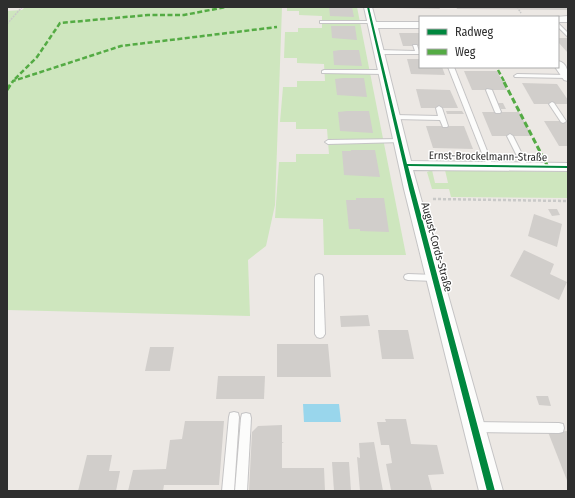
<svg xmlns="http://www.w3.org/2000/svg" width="575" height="498" font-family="'Fira Sans Condensed',sans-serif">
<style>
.green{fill:#cee6be}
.water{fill:#99d6ec}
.building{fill:#d1cecb}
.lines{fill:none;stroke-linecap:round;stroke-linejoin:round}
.lane-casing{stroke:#c5c4c5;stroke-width:2}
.street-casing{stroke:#c5c4c5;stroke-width:2}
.path-far1{stroke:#c9c9c8;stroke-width:1.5;stroke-dasharray:2 1;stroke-linecap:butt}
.path{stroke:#c9c9c8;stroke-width:2.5;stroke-dasharray:3 2;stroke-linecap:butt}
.lane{fill:#fcfcfb;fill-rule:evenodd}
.street{fill:#fcfcfb;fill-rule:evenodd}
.quiet-far1{stroke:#54ab44;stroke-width:2.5;stroke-dasharray:5 2.5;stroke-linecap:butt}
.quiet{stroke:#54ab44;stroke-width:3;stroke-dasharray:6 3;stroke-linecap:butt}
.cycleway-casing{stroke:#fff;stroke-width:3}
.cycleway{fill:#00873e;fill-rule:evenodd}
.labels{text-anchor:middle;stroke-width:3;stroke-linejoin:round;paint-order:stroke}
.street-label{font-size:11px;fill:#2e2e2e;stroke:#fff}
</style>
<rect width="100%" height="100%" fill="#ece8e4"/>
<g class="green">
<polygon points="25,7 282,7 275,205 266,246 248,260 250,316 7,310 7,11 22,10"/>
<polygon points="287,7 357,7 406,255 324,255 323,219 275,218 279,162 296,162 296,154 329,154 327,129 296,129 296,122 280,122 283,87 297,87 297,81 325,81 324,64 297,63 297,58 284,58 285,32 298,32 298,28 322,28 322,16 299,15 299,11 287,11"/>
<polygon points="432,170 435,183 448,183 445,170 568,172 568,198 451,197 449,189 432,189 427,172"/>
</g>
<polygon class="water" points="303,404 339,404 341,422 304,422"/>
<g class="building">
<polygon points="329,7 352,7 354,17 330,16"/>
<polygon points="389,7 439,7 440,9 390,8"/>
<polygon points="456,7 568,7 568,10 457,9"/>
<polygon points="331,26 355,26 357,40 332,38"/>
<polygon points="399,33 420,33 420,46 403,46"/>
<polygon points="558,38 568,38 568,53 558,42"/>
<polygon points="340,50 359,50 362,66 334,65 333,51"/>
<polygon points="407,59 420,59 420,67 442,67 445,75 411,74"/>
<polygon points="464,71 497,71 507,90 472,90"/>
<polygon points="343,78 364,78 367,97 337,95 335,79"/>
<polygon points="522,83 557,84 568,100 568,104 534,104"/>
<polygon points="416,89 450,90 458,108 421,108"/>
<polygon points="498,103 503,103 506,109 501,109"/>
<polygon points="347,111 369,111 373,133 340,131 338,112"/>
<polygon points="446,111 462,111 464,114 447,114"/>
<polygon points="482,112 519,112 532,136 492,136"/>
<polygon points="544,121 568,121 568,146 559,146"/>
<polygon points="426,126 464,126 473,149 433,148"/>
<polygon points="351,150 375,150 380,177 344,175 342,151 351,151"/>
<polygon points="356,198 384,198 389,232 360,231 360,229 349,229 346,200 356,200"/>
<polygon points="548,209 557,209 560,215 552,216"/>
<polygon points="534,214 562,224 557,247 528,236"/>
<polygon points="524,250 554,264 550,274 567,282 559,300 510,276"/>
<polygon points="368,315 370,326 341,327 340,316"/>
<polygon points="378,330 408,330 414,359 382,359"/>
<polygon points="277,344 328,344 331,377 277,377"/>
<polygon points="150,347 174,347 170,371 145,371"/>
<polygon points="218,376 265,376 264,399 216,399"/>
<polygon points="536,396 548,396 551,406 539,405"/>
<polygon points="385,419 406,419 411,444 437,445 444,474 428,475 432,490 391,490 386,464 392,463 389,445 381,445 377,422 386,422"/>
<polygon points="185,421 224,421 219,485 164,485 163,491 128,491 133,470 166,469 170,440 182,439"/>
<polygon points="282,425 282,442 284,443 282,443 282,468 324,468 325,491 249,491 252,432 258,426"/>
<polygon points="568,431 568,483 548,432"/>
<polygon points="374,442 383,491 360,491 357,457 360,458 359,443"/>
<polygon points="87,455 112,455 109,471 120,471 116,491 78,491"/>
<polygon points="332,462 349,462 351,491 334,491"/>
</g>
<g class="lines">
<defs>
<g id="lane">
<polygon points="322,21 372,21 374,22 372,23 320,23 320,21"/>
<polygon points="558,23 568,33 568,37 558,27"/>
<polygon points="413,45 417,45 420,54 379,54 376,52 379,50 415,51"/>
<polygon points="448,67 454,67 493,166 492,168 488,168 487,166"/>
<polygon points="324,70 384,70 387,72 384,74 322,73 322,71"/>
<polygon points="517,74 567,75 568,78 515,77 514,76"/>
<polygon points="487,89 492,90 501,112 500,113 496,113 495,112 486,90"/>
<polygon points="552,102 554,103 566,121 565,122 563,123 561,122 549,104"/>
<polygon points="439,106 442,108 448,126 447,127 443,127 440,120 395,119 392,117 395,115 438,116 436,108"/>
<polygon points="510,134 513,136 528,166 527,168 523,168 507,136"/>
<polygon points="401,139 403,140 403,142 328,144 325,142 328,140"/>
<polygon points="319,274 322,275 323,277 325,334 323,337 320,338 317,337 315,334 315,277 316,275"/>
<polygon points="408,274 435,275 438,276 439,278 438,280 435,281 408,280 405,279 404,277 405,275"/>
<polygon points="234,412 238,413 239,417 234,491 222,491 229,417 230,413"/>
<polygon points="246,413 250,414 251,418 247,491 235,491 241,418 242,414"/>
<polygon points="474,422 559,423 563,424 564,428 563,432 559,433 474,432 470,431 469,427 470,423"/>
</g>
<g id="street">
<polygon points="364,7 372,7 376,22 420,22 420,28 378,28 411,161 568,163 568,171 413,170 503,491 479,491 404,189"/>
<polygon points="568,16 568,22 558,22 558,17 555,17"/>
<path d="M 558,61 C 568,63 568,73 568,81 L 564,80 L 555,67 L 558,67 Z"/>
</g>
</defs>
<use href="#lane" class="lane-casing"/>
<use href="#street" class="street-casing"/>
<g class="path-far1">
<polyline points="517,7 521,13"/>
<polyline points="7,24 22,7"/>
</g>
<polyline class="path" points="433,199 568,201"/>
<use href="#lane" class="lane"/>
<use href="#street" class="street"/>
<g class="quiet-far1">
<polyline points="498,70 505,83"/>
<polyline points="15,79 37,57 60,23 148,15 184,15 226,7"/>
<polyline points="12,83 13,81 121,46 277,27"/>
</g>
<g class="quiet">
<polyline points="504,82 548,167"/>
<polyline points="7,90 12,82"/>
</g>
<defs>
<polygon id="cycleway" points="367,7 369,7 407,164 568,166 568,168 408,166 495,491 487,491 409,189"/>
</defs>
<use href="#cycleway" class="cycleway-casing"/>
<use href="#cycleway" class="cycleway"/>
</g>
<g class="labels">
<g class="street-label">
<text transform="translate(488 156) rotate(1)" y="4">Ernst-Brockelmann-Straße</text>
<text transform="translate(437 247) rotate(75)" y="4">August-Cords-Straße</text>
</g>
</g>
<rect width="575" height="498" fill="none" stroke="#2e2e2e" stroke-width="16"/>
<rect x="419" y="16" width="140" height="52" fill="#ffffff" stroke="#ababab"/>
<rect x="427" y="29" width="20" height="6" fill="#00873e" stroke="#ababab"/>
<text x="455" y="36" font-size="12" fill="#2e2e2e">Radweg</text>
<rect x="427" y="49" width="20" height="6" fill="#54ab44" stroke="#ababab"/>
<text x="455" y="56" font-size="12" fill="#2e2e2e">Weg</text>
</svg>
